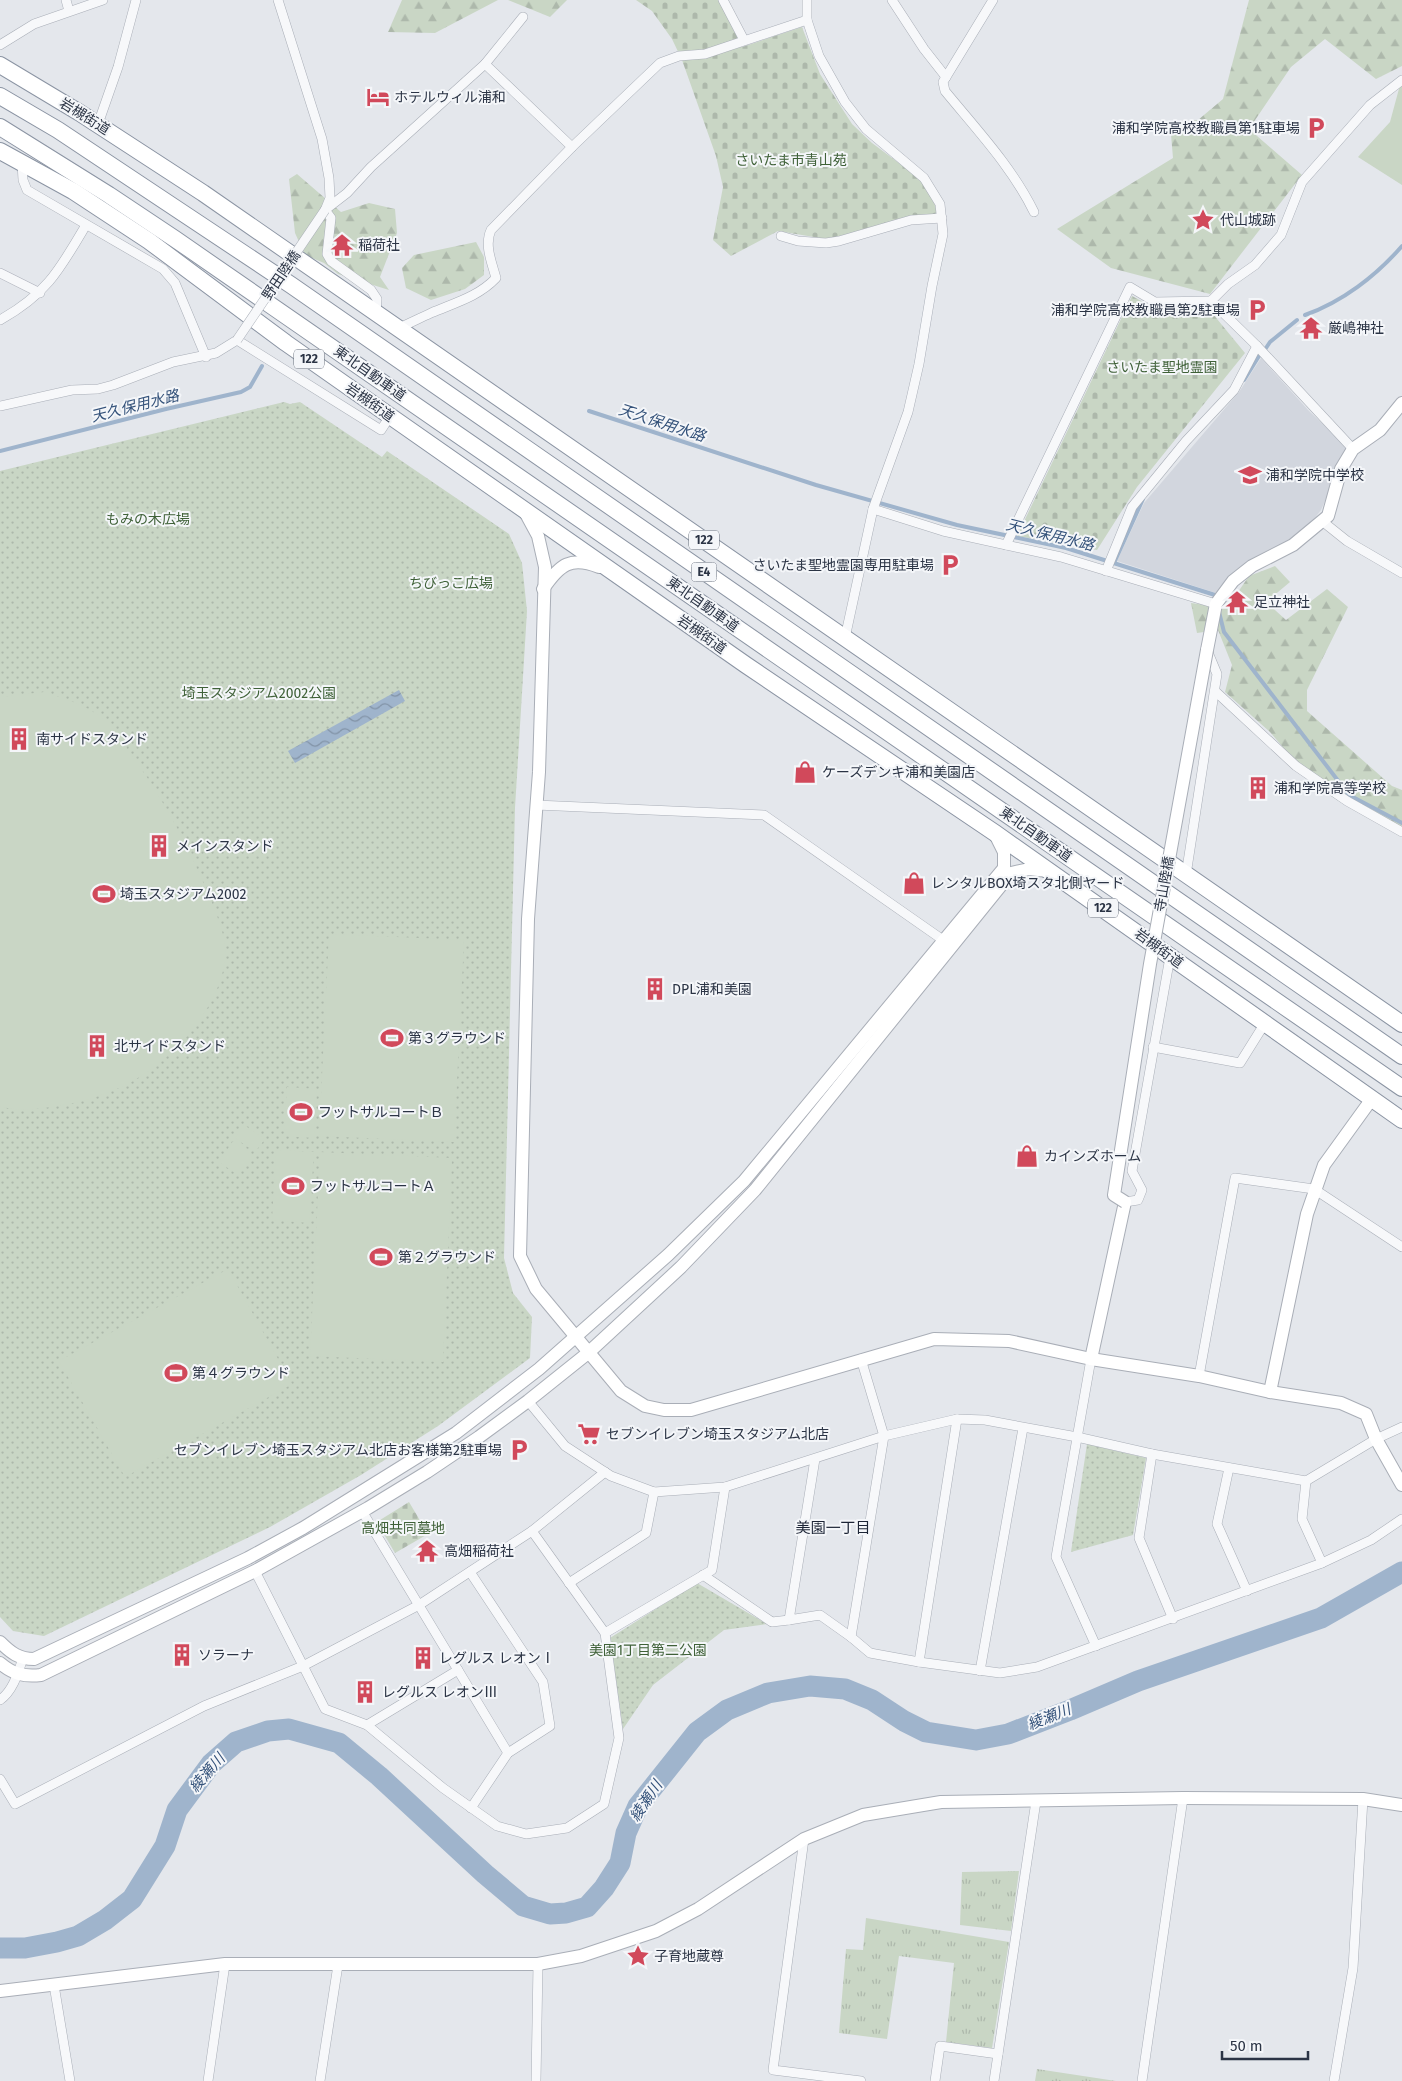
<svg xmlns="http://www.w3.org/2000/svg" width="1402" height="2081" font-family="'Fira Sans','Noto Sans JP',sans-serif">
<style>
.built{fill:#d2d6de}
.grass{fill:url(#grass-tufts)}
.forest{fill:url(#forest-firs)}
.cemetery{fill:url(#cemetery-stones)}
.park{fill:url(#park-dots)}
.garden{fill:#c9d6c5}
.water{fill:url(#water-waves)}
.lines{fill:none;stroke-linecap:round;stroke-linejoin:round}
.stream{stroke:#9fb4cc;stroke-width:4}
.river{stroke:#9fb4cc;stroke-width:21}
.street-casing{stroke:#a9aeb7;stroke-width:10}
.secondary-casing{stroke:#a9aeb7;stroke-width:14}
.highway-casing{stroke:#8b94a3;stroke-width:18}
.street{stroke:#f7f8fa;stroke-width:9}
.secondary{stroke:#fff;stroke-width:12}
.highway{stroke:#fff;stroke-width:16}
.street-bridge-casing{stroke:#a9aeb7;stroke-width:10;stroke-linecap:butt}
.secondary-bridge-casing{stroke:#a9aeb7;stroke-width:14;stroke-linecap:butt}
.street-bridge{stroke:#f7f8fa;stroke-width:9}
.secondary-bridge{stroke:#fff;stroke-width:12}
.labels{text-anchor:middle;stroke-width:4;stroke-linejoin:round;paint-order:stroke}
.shield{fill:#f4f6f9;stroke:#676e7b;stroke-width:1}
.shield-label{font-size:12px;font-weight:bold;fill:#2b3445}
.poi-label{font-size:14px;fill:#2b3445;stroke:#f4f6f9;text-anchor:start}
.street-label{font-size:14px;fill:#2b3445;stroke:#f4f6f9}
.park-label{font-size:14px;fill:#3f6138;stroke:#f4f6f9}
.water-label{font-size:15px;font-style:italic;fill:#34527a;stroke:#f4f6f9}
.neighbourhood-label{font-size:15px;fill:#1d2536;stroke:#f4f6f9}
</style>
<defs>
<pattern id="grass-tufts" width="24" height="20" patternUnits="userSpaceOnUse" patternTransform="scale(1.25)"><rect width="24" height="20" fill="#c9d6c5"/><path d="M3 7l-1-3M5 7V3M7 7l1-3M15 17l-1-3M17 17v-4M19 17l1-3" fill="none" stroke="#adb8ab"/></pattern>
<pattern id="forest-firs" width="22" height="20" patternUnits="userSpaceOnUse" patternTransform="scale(1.25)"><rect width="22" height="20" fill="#c9d6c5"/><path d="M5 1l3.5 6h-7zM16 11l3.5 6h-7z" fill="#adb8ab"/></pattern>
<pattern id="cemetery-stones" width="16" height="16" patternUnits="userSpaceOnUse" patternTransform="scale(1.25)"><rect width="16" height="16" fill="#c9d6c5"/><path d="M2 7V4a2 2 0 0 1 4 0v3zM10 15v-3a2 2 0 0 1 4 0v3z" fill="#adb8ab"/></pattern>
<pattern id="park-dots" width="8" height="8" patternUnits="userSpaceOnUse" patternTransform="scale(1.25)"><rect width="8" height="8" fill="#c9d6c5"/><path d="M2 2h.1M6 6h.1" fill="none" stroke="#adb8ab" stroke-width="1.8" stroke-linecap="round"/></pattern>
<pattern id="water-waves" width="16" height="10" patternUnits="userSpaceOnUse" patternTransform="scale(1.25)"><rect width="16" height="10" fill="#9fb4cc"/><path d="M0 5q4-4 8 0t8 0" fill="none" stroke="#8293a7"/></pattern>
</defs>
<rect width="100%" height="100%" fill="#e4e7ec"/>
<polygon class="built" points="1261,358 1309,411 1346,446 1346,453 1321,510 1310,524 1286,544 1252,559 1226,580 1216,593 1117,561 1144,503 1239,392"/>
<g class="grass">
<polygon points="1019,1871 1011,1931 960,1925 962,1872"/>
<polygon points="866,1918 1009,1942 992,2048 946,2042 954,1963 899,1956 887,2039 839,2033 846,1949 863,1950"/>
<polygon points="1037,2069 1116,2081 1035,2081"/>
</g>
<g class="forest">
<polygon points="402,0 498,0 435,33 388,32"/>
<polygon points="508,0 567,0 550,17"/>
<polygon points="1249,0 1402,0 1402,66 1376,79 1325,39 1291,67 1249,129 1302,175 1210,294 1111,268 1057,229 1173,158 1170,123 1198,120 1223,99"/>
<polygon points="297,174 341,212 369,203 395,209 397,233 380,277 389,290 338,274 324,263 305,255 295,233 289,179"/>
<polygon points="476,242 484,257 484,275 465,289 431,300 406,288 402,268 414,255"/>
<polygon points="1275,566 1290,582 1266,602 1286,620 1327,589 1348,607 1307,690 1307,711 1392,786 1402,790 1402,830 1337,800 1315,785 1270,732 1225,692 1232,665 1218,630 1197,633 1191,603 1227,608 1249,576"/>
</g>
<g class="cemetery">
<polygon points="636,0 719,0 742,47 802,27 820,74 852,124 872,143 923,181 932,195 937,212 933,216 826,239 778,231 731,256 713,240 723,187 716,156 682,60 672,39 652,11"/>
<polygon points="1132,296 1156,309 1208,308 1245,353 1137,487 1097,550 1017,536"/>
<polygon points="409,1502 428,1534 395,1553 378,1524 380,1520"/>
</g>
<g class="park">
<polygon points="284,402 290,404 300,402 382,457 387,451 509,534 522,563 527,611 515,808 504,1258 513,1293 532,1317 530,1358 438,1426 361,1475 270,1527 44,1636 13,1631 0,1617 0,471"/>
<polygon points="1087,1444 1146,1458 1133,1535 1071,1552"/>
<polygon points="697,1583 767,1624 724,1630 653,1685 623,1729 610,1638"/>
</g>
<g class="garden">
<polygon points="1400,85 1402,86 1402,185 1358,157 1390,122"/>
<path d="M 44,692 C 71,701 92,706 113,728 C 120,735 125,745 130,753 C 163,798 189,847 210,898 C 217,916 228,940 225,960 C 219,1009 173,1059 131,1082 C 107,1095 79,1103 52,1107 C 34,1109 17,1112 0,1106 L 0,697 Z"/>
<polygon points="329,934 464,940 454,1142 319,1136"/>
<polygon points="287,1087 317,1089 314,1138 284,1136"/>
<polygon points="244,1125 265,1139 255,1152 235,1138"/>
<polygon points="233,1141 253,1155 238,1175 219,1162"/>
<polygon points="276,1150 314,1152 309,1223 272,1220"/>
<polygon points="320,1152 452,1158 443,1362 310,1356"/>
<polygon points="228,1269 292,1384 125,1477 59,1361"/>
</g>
<polygon class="water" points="399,690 405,701 295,763 288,751"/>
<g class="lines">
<g class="stream">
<path d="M 1305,315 C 1342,302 1376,276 1402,246"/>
<polyline points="1264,351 1270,342 1297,320"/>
<polyline points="1244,380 1259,356"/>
<polyline points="589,411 816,485 957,525 1066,548 1215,595 1216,598"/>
<polyline points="0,451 166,409 241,392 250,387 262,366"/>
<polyline points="1114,563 1143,499"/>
<polyline points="1219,612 1224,632 1349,795 1402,823"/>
</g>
<polyline class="river" points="0,1948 25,1948 57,1942 78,1936 105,1920 132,1899 165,1846 177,1810 211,1764 236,1742 268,1731 289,1729 339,1743 379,1776 485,1874 523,1906 550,1914 566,1913 587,1907 604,1888 620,1863 626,1833 638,1806 697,1732 727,1710 768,1693 810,1686 845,1689 872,1700 904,1721 926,1732 976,1740 1008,1734 1070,1710 1138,1681 1321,1618 1402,1572"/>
<defs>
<g id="street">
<polyline points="66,0 69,11"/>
<polyline points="278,0 322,139 329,178 330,198 326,208"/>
<polyline points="723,0 744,40"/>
<polyline points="807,0 807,20"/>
<polyline points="892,0 924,49 946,77"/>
<path d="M 993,0 L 943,82 L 945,91 C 977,130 1012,167 1034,212"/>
<polyline points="0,45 34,24 103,0"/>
<polyline points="485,64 572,147"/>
<polyline points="98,124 118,67 136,0"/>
<polyline points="22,163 23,180 27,190 163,269 175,283 206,357"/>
<polyline points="325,210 347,193 371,167 485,64 523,17"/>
<polyline points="325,210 331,218 327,254 331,261 371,290 377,299 376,312"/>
<polyline points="781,236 798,241 826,243 839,241 911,220 942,218"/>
<polyline points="0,273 40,293"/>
<polyline points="1211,301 1228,284 1255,265 1281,235 1302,182 1370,105 1402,80"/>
<path d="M 0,320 C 47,294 60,269 86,225"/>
<path d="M 399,328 C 410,323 420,318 431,313 C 454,303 478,297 496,278 C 492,263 484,245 491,230 L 572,147 L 660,63 L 679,56 L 705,54 L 807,20 L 819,56 L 845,102 L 866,129 L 924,178 L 940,204 L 943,234 L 932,286 L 919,364 L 908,412 L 873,509 L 845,638"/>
<polyline points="0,406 72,390 98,389 113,385 173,362 216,353 237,340 381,430 390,416"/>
<polyline points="873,509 943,531 1061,557 1216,604"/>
<polyline points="1322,521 1347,541 1402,573"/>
<polyline points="1006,545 1130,287 1155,302 1211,301 1257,346 1353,449"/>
<polyline points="1106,571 1132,507 1186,441 1234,390 1257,346"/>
<polyline points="1215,691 1296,766 1347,801 1402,832"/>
<polyline points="536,805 764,815 943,940"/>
<polyline points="1186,875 1217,674 1207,650"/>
<polyline points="1153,1047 1240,1063 1265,1023"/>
<polyline points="1125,1202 1138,1200 1142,1190 1132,1171 1170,957"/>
<polyline points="861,1359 884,1436 851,1637 870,1653 919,1662 1000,1673 1037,1667 1322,1563 1371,1540 1402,1519"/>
<polyline points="1091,1359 1056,1557 1096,1646"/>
<polyline points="1199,1376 1235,1178 1314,1189 1402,1247"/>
<polyline points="528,1401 565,1446 611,1476 654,1492 725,1487 884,1436 957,1419 985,1420 1077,1437 1152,1454 1306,1481 1376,1439 1402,1427"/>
<polyline points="1152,1454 1139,1538 1173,1619"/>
<polyline points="815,1459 789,1620 820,1615 851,1637"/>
<polyline points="1229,1468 1217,1524 1247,1591"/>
<polyline points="1306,1481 1302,1519 1322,1563"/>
<polyline points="362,1511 508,1753"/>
<polyline points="255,1571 325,1709 367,1725 443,1788 497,1826 526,1834 567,1828 604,1804 619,1738 605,1633 532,1531"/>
<polyline points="470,1572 543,1682 550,1726 508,1753 471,1808"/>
<polyline points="703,1575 772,1622 789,1620"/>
<polyline points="569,1583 646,1533 654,1492"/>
<polyline points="605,1633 712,1570 725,1487"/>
<polyline points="919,1662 957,1419"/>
<polyline points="980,1671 1023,1428"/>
<path d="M 0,1700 C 13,1691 18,1673 23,1658"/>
<polyline points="367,1725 458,1670"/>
<polyline points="0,1779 15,1804 204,1706 303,1666 419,1605 532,1531 605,1472"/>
<polyline points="804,1839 773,2070 861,2081"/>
<polyline points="54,1985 70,2081"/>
<polyline points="208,2081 225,1964"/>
<polyline points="320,2081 338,1965"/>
<polyline points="536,2081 538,1964"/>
<polyline points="935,2081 940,2046 998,2054"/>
<polyline points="994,2081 1036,1801"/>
<polyline points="1142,2081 1183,1798"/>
<polyline points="1334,2081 1353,1968 1363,1799"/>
</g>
<g id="secondary">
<polyline points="525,512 538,536 545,567 539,772 528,919 520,1256 536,1289 621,1391 645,1406 664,1410 691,1410 934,1339 1009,1341 1091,1359 1199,1376 1270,1392 1307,1214 1324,1165 1371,1100"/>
<path d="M 543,589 C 560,564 571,556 599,567"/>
<polyline points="1207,650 1216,604 1233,581 1252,566 1293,545 1328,516 1341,469 1353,449 1380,430 1402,403"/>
<polyline points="1091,1359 1125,1202"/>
<polyline points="1270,1392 1341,1403 1366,1414 1376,1439 1402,1485"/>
<path d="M 0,1642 C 11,1653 19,1659 34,1659 L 248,1558 L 303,1528 L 456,1433 L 539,1369 L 668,1255 L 744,1181 L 1004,868 L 1004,852 L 995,834"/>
<path d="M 0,1663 C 13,1674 24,1677 41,1675 L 255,1571 L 368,1508 L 427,1472 L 479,1437 L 528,1401 L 588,1353 L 681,1267 L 755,1190 L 1011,873 L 1029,869 L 1048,871"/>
<polyline points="0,1991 225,1964 538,1964 581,1956 656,1931 698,1909 804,1839 863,1815 941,1802 1183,1798 1363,1799 1402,1805"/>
</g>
<g id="highway">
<polyline points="0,65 80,113 203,193 1402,1024"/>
<polyline points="0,96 58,130 291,285 1402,1056"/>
<polyline points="0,127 109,195 175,239 1402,1088"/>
<polyline points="0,151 73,191 149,241 286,343 390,416 746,665 995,833 1402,1120"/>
</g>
</defs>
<use href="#street" class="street-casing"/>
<use href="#secondary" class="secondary-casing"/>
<use href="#highway" class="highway-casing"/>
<use href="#street" class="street"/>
<use href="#secondary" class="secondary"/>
<use href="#highway" class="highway"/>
<defs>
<polyline id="street-bridge" points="237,340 325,210"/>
<polyline id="secondary-bridge" points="1125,1202 1114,1195 1150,964 1207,650"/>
</defs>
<use href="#street-bridge" class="street-bridge-casing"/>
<use href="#secondary-bridge" class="secondary-bridge-casing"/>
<use href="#street-bridge" class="street-bridge"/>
<use href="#secondary-bridge" class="secondary-bridge"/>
</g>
<defs>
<symbol id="hotel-bare" viewBox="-9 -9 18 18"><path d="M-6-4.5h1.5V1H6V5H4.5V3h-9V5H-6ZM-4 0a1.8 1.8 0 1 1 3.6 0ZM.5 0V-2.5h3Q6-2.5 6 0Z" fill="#d1495b" stroke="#f4f6f9" stroke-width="2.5" paint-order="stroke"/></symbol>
<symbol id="parking-bare" viewBox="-9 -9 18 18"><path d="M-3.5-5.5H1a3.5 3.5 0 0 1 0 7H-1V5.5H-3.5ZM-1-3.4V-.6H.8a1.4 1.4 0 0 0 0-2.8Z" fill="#d1495b" stroke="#f4f6f9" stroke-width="2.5" paint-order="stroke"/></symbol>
<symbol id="sight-bare" viewBox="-9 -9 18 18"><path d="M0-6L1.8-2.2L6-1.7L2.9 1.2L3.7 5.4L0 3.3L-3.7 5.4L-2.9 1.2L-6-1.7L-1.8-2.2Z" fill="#d1495b" stroke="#f4f6f9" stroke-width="2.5" paint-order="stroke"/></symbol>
<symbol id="temple-bare" viewBox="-9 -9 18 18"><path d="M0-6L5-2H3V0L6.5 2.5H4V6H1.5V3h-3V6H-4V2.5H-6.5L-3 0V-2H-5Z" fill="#d1495b" stroke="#f4f6f9" stroke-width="2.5" paint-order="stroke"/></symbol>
<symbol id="school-bare" viewBox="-9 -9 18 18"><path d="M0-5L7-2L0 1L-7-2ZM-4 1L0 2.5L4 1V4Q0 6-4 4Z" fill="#d1495b" stroke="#f4f6f9" stroke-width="2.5" paint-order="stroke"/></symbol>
<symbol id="building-bare" viewBox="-9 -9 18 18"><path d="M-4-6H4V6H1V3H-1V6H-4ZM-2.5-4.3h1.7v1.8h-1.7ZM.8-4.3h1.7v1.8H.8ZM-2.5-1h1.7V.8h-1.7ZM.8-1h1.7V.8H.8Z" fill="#d1495b" stroke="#f4f6f9" stroke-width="2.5" paint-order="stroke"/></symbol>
<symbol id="shop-bare" viewBox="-9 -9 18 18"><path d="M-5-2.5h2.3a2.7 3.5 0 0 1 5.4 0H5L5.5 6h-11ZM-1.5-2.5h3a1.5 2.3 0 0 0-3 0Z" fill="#d1495b" stroke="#f4f6f9" stroke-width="2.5" paint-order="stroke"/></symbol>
<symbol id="stadium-bare" viewBox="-9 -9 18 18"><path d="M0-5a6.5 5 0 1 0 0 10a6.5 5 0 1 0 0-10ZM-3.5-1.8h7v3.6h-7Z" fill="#d1495b" stroke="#f4f6f9" stroke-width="2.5" paint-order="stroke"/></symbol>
<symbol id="supermarket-bare" viewBox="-9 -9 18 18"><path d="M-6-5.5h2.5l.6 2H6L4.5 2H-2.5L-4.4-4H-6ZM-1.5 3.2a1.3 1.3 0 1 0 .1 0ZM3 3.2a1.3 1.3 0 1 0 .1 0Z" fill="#d1495b" stroke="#f4f6f9" stroke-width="2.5" paint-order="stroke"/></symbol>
</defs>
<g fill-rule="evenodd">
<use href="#hotel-bare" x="362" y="81" width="32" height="32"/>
<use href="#parking-bare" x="1300" y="112" width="32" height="32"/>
<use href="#sight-bare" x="1187" y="204" width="32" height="32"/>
<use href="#temple-bare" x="326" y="229" width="32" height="32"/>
<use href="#parking-bare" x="1241" y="294" width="32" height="32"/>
<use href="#temple-bare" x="1295" y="312" width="32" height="32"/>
<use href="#school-bare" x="1234" y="459" width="32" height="32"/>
<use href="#parking-bare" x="934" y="549" width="32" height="32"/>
<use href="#temple-bare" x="1221" y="586" width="32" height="32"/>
<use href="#building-bare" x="3" y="723" width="32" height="32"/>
<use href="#shop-bare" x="789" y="756" width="32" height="32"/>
<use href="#building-bare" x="1242" y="772" width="32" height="32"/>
<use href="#building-bare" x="143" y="830" width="32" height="32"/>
<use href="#shop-bare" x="898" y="867" width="32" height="32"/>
<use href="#stadium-bare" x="88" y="878" width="32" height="32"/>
<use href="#building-bare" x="639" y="973" width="32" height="32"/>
<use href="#stadium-bare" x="376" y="1022" width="32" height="32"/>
<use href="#building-bare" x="81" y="1030" width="32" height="32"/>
<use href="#stadium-bare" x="285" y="1096" width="32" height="32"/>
<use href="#shop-bare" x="1011" y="1140" width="32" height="32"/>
<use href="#stadium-bare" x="277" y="1170" width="32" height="32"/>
<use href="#stadium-bare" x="365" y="1241" width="32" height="32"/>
<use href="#stadium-bare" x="160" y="1357" width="32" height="32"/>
<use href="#supermarket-bare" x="573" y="1418" width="32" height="32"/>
<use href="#parking-bare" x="503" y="1434" width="32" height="32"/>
<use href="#temple-bare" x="411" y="1535" width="32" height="32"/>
<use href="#building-bare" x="166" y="1639" width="32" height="32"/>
<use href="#building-bare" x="407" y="1642" width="32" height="32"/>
<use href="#building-bare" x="349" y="1676" width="32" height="32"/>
<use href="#sight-bare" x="622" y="1940" width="32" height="32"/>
</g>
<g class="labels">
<g class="shield">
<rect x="294" y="349.5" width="30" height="19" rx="4"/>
<rect x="689" y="530.5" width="30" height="19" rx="4"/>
<rect x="691.5" y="562.5" width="25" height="19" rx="4"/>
<rect x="1088" y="898.5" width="30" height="19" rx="4"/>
</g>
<g class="shield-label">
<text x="309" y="363">122</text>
<text x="704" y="544">122</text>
<text x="704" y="576">E4</text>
<text x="1103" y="912">122</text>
</g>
<g class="poi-label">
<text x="394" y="102">ホテルウィル浦和</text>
<text x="1300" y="133" text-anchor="end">浦和学院高校教職員第1駐車場</text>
<text x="1220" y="225">代山城跡</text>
<text x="358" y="250">稲荷社</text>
<text x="1240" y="315" text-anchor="end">浦和学院高校教職員第2駐車場</text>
<text x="1328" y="333">厳嶋神社</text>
<text x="1266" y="480">浦和学院中学校</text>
<text x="934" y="570" text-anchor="end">さいたま聖地霊園専用駐車場</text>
<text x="1254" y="607">足立神社</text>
<text x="36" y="744">南サイドスタンド</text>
<text x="822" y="777">ケーズデンキ浦和美園店</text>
<text x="1274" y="793">浦和学院高等学校</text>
<text x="176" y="851">メインスタンド</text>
<text x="931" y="888">レンタルBOX埼スタ北側ヤード</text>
<text x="120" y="899">埼玉スタジアム2002</text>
<text x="672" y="994">DPL浦和美園</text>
<text x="408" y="1043">第３グラウンド</text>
<text x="114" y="1051">北サイドスタンド</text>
<text x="318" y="1117">フットサルコートＢ</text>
<text x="1044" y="1161">カインズホーム</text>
<text x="310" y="1191">フットサルコートＡ</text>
<text x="398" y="1262">第２グラウンド</text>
<text x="192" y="1378">第４グラウンド</text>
<text x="606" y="1439">セブンイレブン埼玉スタジアム北店</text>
<text x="502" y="1455" text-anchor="end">セブンイレブン埼玉スタジアム北店お客様第2駐車場</text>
<text x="444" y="1556">高畑稲荷社</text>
<text x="198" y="1660">ソラーナ</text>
<text x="439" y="1663">レグルス レオンⅠ</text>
<text x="382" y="1697">レグルス レオンⅢ</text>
<text x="654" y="1961">子育地蔵尊</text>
</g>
<g class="street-label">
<text transform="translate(85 116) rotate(32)" y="5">岩槻街道</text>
<text transform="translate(281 275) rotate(-56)" y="5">野田陸橋</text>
<text transform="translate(370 373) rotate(35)" y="5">東北自動車道</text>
<text transform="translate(370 402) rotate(35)" y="5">岩槻街道</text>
<text transform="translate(703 604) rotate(35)" y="5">東北自動車道</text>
<text transform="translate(702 634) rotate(35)" y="5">岩槻街道</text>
<text transform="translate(1036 834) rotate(35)" y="5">東北自動車道</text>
<text transform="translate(1164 884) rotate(-80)" y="5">寺山陸橋</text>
<text transform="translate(1159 948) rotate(36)" y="5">岩槻街道</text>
</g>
<g class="park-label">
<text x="791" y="165">さいたま市青山苑</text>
<text x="1162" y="372">さいたま聖地霊園</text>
<text x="148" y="524">もみの木広場</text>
<text x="451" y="588">ちびっこ広場</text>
<text x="259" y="698">埼玉スタジアム2002公園</text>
<text x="403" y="1533">高畑共同墓地</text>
<text x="648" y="1655">美園1丁目第二公園</text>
</g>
<g class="water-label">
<text transform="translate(135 406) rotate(-14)" y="5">天久保用水路</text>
<text transform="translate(662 423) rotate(18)" y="5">天久保用水路</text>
<text transform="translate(1050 535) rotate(14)" y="5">天久保用水路</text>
<text transform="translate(1049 1717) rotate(-22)" y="5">綾瀬川</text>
<text transform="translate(207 1773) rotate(-49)" y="5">綾瀬川</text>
<text transform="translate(646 1801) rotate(-56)" y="5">綾瀬川</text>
</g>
<g class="neighbourhood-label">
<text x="833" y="1533">美園一丁目</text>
</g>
</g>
<path d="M1222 2051v8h86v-8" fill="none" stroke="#2b3445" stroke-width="2.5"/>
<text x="1230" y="2051" font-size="15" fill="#2b3445" stroke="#f4f6f9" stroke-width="4" paint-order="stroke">50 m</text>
</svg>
